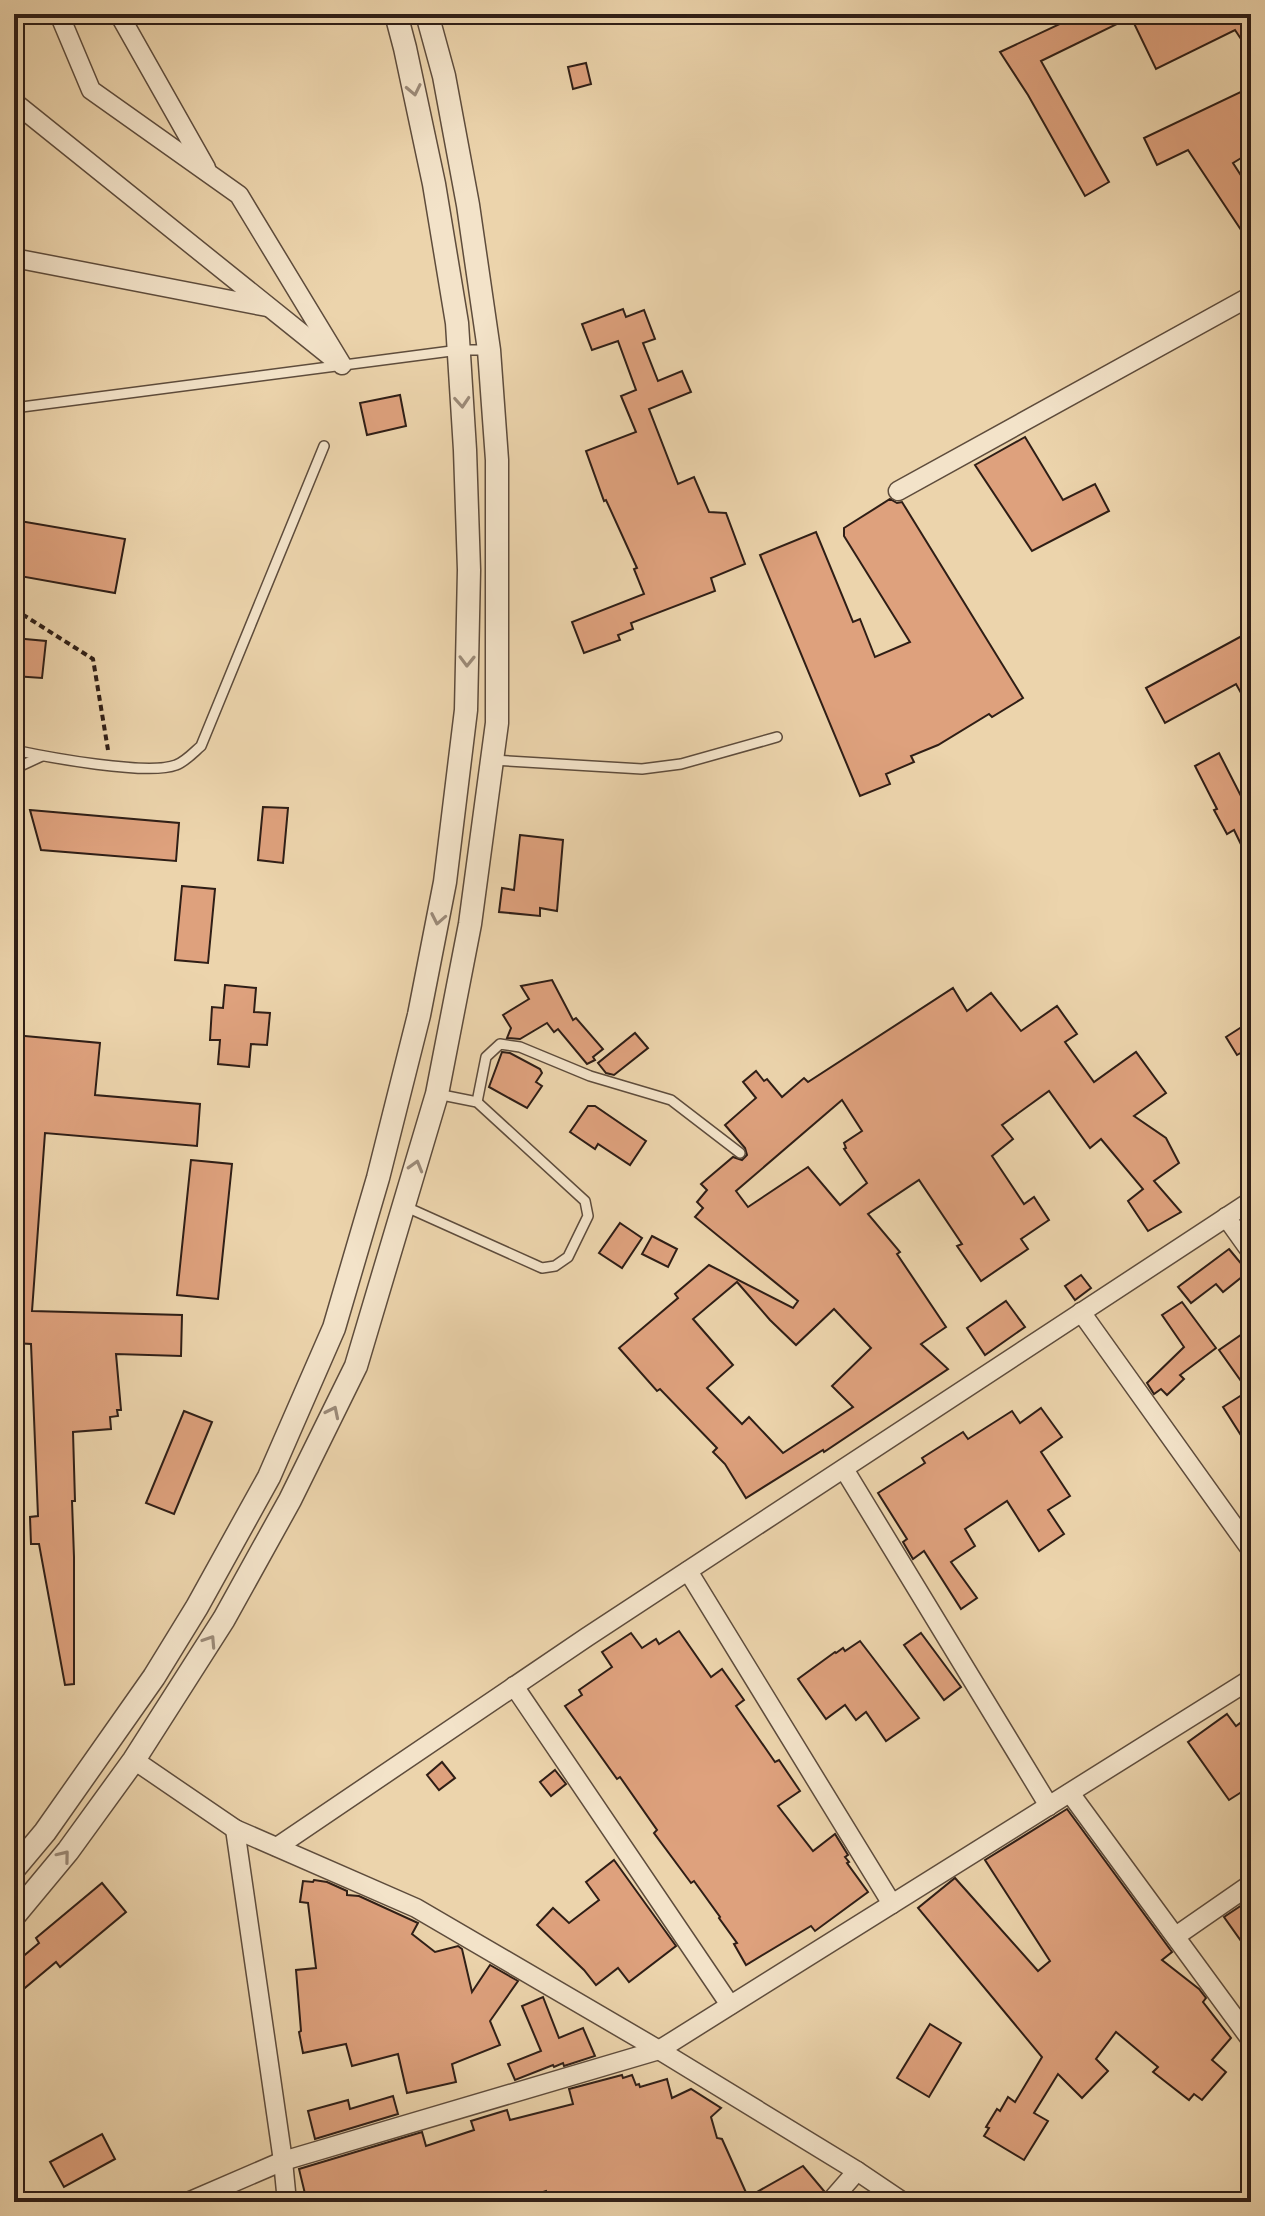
<svg xmlns="http://www.w3.org/2000/svg" width="1265" height="2216" font-family="'Gentium Book Plus',serif">
<style>
.building{fill:#dea17d;stroke:#2f1e16;stroke-width:2;fill-rule:evenodd}
.lines{fill:none;stroke-linecap:round;stroke-linejoin:round}
.service-casing{stroke:#5e4c3c;stroke-width:12}
.minor-casing{stroke:#5e4c3c;stroke-width:21}
.tertiary-casing{stroke:#5e4c3c;stroke-width:25}
.path{stroke:#2f1e16;stroke-width:4;stroke-dasharray:6 4;stroke-linecap:butt}
.service{stroke:#f3e3c9;stroke-width:9}
.minor{stroke:#f3e3c9;stroke-width:18}
.tertiary{stroke:#f3e3c9;stroke-width:22}
.oneway{stroke:#9b8a78}
</style>
<rect width="100%" height="100%" fill="#ecd4ac"/>
<filter id="stains"><feTurbulence type="fractalNoise" baseFrequency=".0025" numOctaves="4"/><feColorMatrix values="0 0 0 0 .2 0 0 0 0 .09 0 0 0 0 .02 0 0 0 .5 -.17"/></filter>
<radialGradient id="worn" r=".72"><stop offset=".6" stop-color="#630" stop-opacity="0"/><stop offset="1" stop-color="#630" stop-opacity=".3"/></radialGradient>
<g class="building">
<polygon points="1081,14 1251,14 1251,54 1235,30 1156,69 1131,17 1041,61 1109,182 1085,196 1028,95 1000,52"/>
<polygon points="586,63 591,84 573,89 568,67"/>
<polygon points="1251,87 1251,152 1233,163 1251,191 1251,245 1188,150 1157,165 1144,138"/>
<polygon points="623,309 626,317 644,310 655,339 643,343 658,381 682,371 691,392 649,409 678,484 694,477 709,512 726,513 745,564 711,578 715,591 631,623 633,629 618,635 620,640 584,653 572,622 644,594 634,569 637,568 606,500 604,501 586,451 636,432 621,396 636,390 618,341 592,350 582,324"/>
<polygon points="400,395 406,426 367,435 360,403"/>
<polygon points="1025,437 1063,500 1095,484 1109,511 1032,551 975,465"/>
<polygon points="890,499 897,503 902,502 1023,698 992,717 989,714 938,745 911,756 914,762 886,774 890,784 860,796 760,555 816,532 853,622 860,619 875,657 910,642 844,536 844,528"/>
<polygon points="14,520 125,539 115,593 14,575"/>
<polygon points="1251,631 1251,711 1236,684 1165,723 1146,688"/>
<polygon points="14,638 46,641 42,678 14,676"/>
<polygon points="1219,753 1241,796 1251,790 1251,865 1234,830 1227,834 1214,810 1217,809 1195,766"/>
<polygon points="263,807 288,808 283,863 258,860"/>
<polygon points="30,810 179,823 176,861 41,850"/>
<polygon points="520,835 563,840 557,911 540,908 540,916 499,912 502,888 514,890"/>
<polygon points="182,886 215,889 208,963 175,960"/>
<polygon points="552,980 573,1020 576,1018 603,1049 593,1057 595,1060 587,1064 558,1029 554,1032 547,1023 520,1039 507,1038 511,1028 503,1015 529,999 521,986"/>
<polygon points="225,985 256,988 254,1012 270,1013 267,1045 251,1044 249,1067 218,1064 220,1040 210,1040 212,1007 223,1008"/>
<path d="M 953,988 L 967,1011 L 991,993 L 1021,1031 L 1057,1006 L 1077,1034 L 1065,1042 L 1094,1082 L 1136,1052 L 1166,1093 L 1134,1116 L 1166,1138 L 1179,1163 L 1154,1181 L 1181,1212 L 1148,1231 L 1128,1201 L 1143,1189 L 1101,1139 L 1090,1148 L 1049,1091 L 1002,1125 L 1013,1139 L 992,1156 L 1024,1204 L 1034,1197 L 1049,1220 L 1021,1239 L 1028,1249 L 981,1281 L 957,1246 L 962,1244 L 919,1180 L 868,1214 L 900,1252 L 897,1254 L 946,1327 L 921,1344 L 948,1369 L 824,1452 L 823,1450 L 746,1498 L 725,1464 L 713,1452 L 717,1448 L 660,1389 L 657,1391 L 619,1348 L 678,1298 L 675,1294 L 709,1265 L 793,1308 L 798,1301 L 695,1217 L 703,1208 L 697,1202 L 707,1190 L 701,1184 L 733,1157 L 742,1160 L 747,1155 L 745,1148 L 725,1125 L 756,1098 L 743,1082 L 756,1071 L 764,1081 L 767,1079 L 782,1097 L 804,1078 L 808,1082 ZM 842,1100 L 862,1131 L 844,1143 L 846,1148 L 844,1149 L 867,1183 L 840,1205 L 808,1167 L 748,1207 L 736,1191 ZM 737,1282 L 770,1320 L 796,1345 L 834,1309 L 871,1348 L 832,1386 L 853,1407 L 783,1453 L 749,1417 L 742,1424 L 707,1388 L 733,1365 L 693,1319 Z"/>
<polygon points="1251,1021 1251,1047 1237,1055 1226,1037"/>
<polygon points="635,1033 648,1048 614,1075 606,1073 598,1063"/>
<polygon points="14,1035 100,1043 95,1095 200,1104 197,1146 45,1133 32,1311 182,1315 181,1356 116,1354 121,1410 117,1410 118,1416 110,1417 111,1429 73,1432 75,1501 72,1501 74,1557 74,1684 65,1685 39,1544 31,1544 30,1517 38,1516 31,1344 14,1343"/>
<polygon points="502,1052 510,1053 540,1069 542,1073 536,1082 542,1086 527,1108 489,1087"/>
<polygon points="588,1106 595,1106 646,1141 630,1165 598,1144 595,1149 570,1132"/>
<polygon points="191,1160 232,1164 218,1299 177,1295"/>
<polygon points="620,1223 642,1238 622,1268 599,1253"/>
<polygon points="652,1236 677,1249 668,1267 642,1254"/>
<polygon points="1229,1249 1248,1272 1223,1292 1216,1284 1191,1303 1178,1287"/>
<polygon points="1081,1275 1091,1288 1075,1300 1065,1286"/>
<polygon points="1006,1301 1025,1327 985,1355 967,1328"/>
<polygon points="1182,1302 1216,1348 1180,1375 1184,1379 1167,1395 1161,1389 1154,1394 1147,1383 1184,1347 1162,1315"/>
<polygon points="1251,1328 1251,1451 1223,1407 1248,1391 1219,1350"/>
<polygon points="1041,1408 1062,1437 1041,1452 1070,1496 1048,1510 1064,1534 1039,1551 1007,1501 965,1529 975,1546 951,1562 977,1598 961,1609 924,1551 913,1559 903,1542 907,1539 878,1493 925,1463 922,1458 963,1432 968,1439 1012,1411 1020,1423"/>
<polygon points="184,1411 212,1422 174,1514 146,1503"/>
<polygon points="679,1631 711,1677 722,1669 744,1700 736,1706 775,1762 779,1760 800,1791 778,1806 813,1851 835,1834 848,1855 845,1857 849,1862 847,1863 868,1892 815,1931 811,1926 746,1965 734,1944 737,1943 719,1918 720,1917 694,1881 691,1883 654,1833 657,1830 620,1777 617,1779 565,1706 582,1695 579,1690 612,1667 602,1652 631,1633 642,1648 656,1639 659,1644"/>
<polygon points="921,1633 961,1687 944,1700 904,1645"/>
<polygon points="860,1641 919,1718 886,1741 866,1712 856,1720 845,1705 826,1719 798,1679 835,1652 836,1653 843,1648 845,1651"/>
<polygon points="1227,1714 1236,1726 1251,1715 1251,1786 1229,1800 1188,1742"/>
<polygon points="442,1762 455,1778 439,1790 427,1775"/>
<polygon points="555,1770 566,1784 551,1796 540,1782"/>
<polygon points="1067,1809 1172,1952 1162,1960 1199,1989 1206,1998 1203,2002 1231,2038 1212,2060 1226,2072 1202,2100 1194,2094 1189,2100 1153,2072 1158,2067 1116,2032 1096,2059 1108,2071 1082,2098 1058,2074 1034,2113 1048,2121 1024,2160 984,2136 989,2128 986,2127 997,2109 1000,2111 1008,2097 1015,2102 1042,2057 918,1908 955,1878 1038,1971 1050,1961 985,1860"/>
<polygon points="614,1860 676,1946 629,1982 618,1968 596,1985 584,1970 537,1925 553,1908 569,1923 599,1900 586,1882"/>
<polygon points="314,1880 327,1882 347,1891 347,1895 359,1896 418,1923 412,1934 435,1952 458,1946 462,1949 472,1992 490,1965 518,1981 490,2021 500,2045 452,2064 456,2082 407,2093 398,2054 352,2066 346,2044 303,2053 299,2032 301,2031 296,1970 316,1968 308,1903 300,1902 303,1881 313,1882"/>
<polygon points="102,1883 126,1912 60,1967 56,1962 14,1997 14,1964 39,1943 36,1938"/>
<polygon points="1251,1899 1251,1955 1224,1917"/>
<polygon points="543,1997 559,2038 583,2028 595,2056 564,2066 563,2063 554,2067 553,2065 515,2080 508,2064 541,2051 522,2006"/>
<polygon points="930,2024 961,2043 929,2097 897,2078"/>
<polygon points="622,2075 623,2078 632,2075 636,2085 639,2084 640,2087 667,2079 672,2098 691,2089 721,2108 711,2117 717,2138 722,2139 748,2197 803,2166 824,2191 813,2202 797,2202 791,2194 775,2202 549,2202 546,2191 513,2202 307,2202 299,2169 422,2132 426,2146 474,2130 471,2121 507,2110 510,2120 573,2104 569,2089"/>
<polygon points="393,2096 398,2114 315,2139 308,2111 348,2100 350,2109"/>
<polygon points="102,2134 115,2159 64,2187 50,2162"/>
</g>
<g class="lines">
<defs>
<g id="service">
<polyline points="14,408 459,350 489,350"/>
<path d="M 14,750 C 47,757 148,776 176,765 C 185,762 194,752 201,746 L 324,446"/>
<polyline points="492,760 642,769 681,764 777,737"/>
<polyline points="14,769 42,756"/>
<polyline points="477,1102 486,1057 500,1044 520,1047 590,1076 671,1100 740,1153"/>
<polyline points="404,1206 542,1268 555,1266 568,1257 588,1216 585,1201 477,1102 437,1094"/>
</g>
<g id="minor">
<polyline points="59,14 91,90 239,195 342,365"/>
<polyline points="119,14 206,168"/>
<polyline points="14,102 330,356"/>
<polyline points="14,258 267,307"/>
<polyline points="898,491 1251,296"/>
<polyline points="1226,1217 1251,1252"/>
<polyline points="1081,1312 1251,1550"/>
<polyline points="844,1469 1049,1806"/>
<polyline points="688,1571 892,1904"/>
<polyline points="514,1686 730,2005"/>
<polyline points="134,1760 235,1829 416,1908 659,2050 857,2171 903,2202"/>
<polyline points="1070,1793 1251,2040"/>
<polyline points="235,1829 283,2161 287,2202"/>
<polyline points="277,1847 587,1637 1251,1201"/>
<polyline points="1176,1936 1251,1884"/>
<polyline points="188,2202 283,2161 659,2050 1251,1679"/>
<polyline points="830,2202 857,2171"/>
</g>
<g id="tertiary">
<polyline points="14,1869 45,1832 154,1677 197,1607 269,1477 334,1328 378,1178 419,1015 445,882 466,710 469,570 465,450 457,323 434,184 405,48 396,14"/>
<polyline points="14,1916 68,1851 134,1760 224,1619 290,1500 356,1366 437,1094 470,924 497,723 497,460 489,350 468,205 444,76 427,14"/>
</g>
</defs>
<use href="#service" class="service-casing"/>
<use href="#minor" class="minor-casing"/>
<use href="#tertiary" class="tertiary-casing"/>
<polyline class="path" points="14,609 93,659 108,750"/>
<use href="#service" class="service"/>
<use href="#minor" class="minor"/>
<use href="#tertiary" class="tertiary"/>
</g>
<defs><path id="oneway-chevron" d="M-2-3.5L2.5 0L-2 3.5" fill="none" stroke-width="1.6" stroke-linecap="round" stroke-linejoin="round" transform="scale(2)"/></defs>
<g class="oneway">
<use href="#oneway-chevron" transform="translate(414 90) rotate(78)"/>
<use href="#oneway-chevron" transform="translate(462 402) rotate(86)"/>
<use href="#oneway-chevron" transform="translate(467 661) rotate(91)"/>
<use href="#oneway-chevron" transform="translate(438 919) rotate(101)"/>
<use href="#oneway-chevron" transform="translate(416 1166) rotate(-74)"/>
<use href="#oneway-chevron" transform="translate(333 1412) rotate(-64)"/>
<use href="#oneway-chevron" transform="translate(210 1641) rotate(-57)"/>
<use href="#oneway-chevron" transform="translate(64 1856) rotate(-51)"/>
</g>
<rect width="1265" height="2216" fill="none" stroke="#ecd4ac" stroke-width="48"/>
<rect x="16" y="16" width="1233" height="2184" fill="none" stroke="#2f1e16" stroke-width="4"/>
<rect x="24" y="24" width="1217" height="2168" fill="none" stroke="#2f1e16" stroke-width="2"/>
<rect width="100%" height="100%" filter="url(#stains)"/>
<rect width="100%" height="100%" fill="url(#worn)"/>
</svg>
